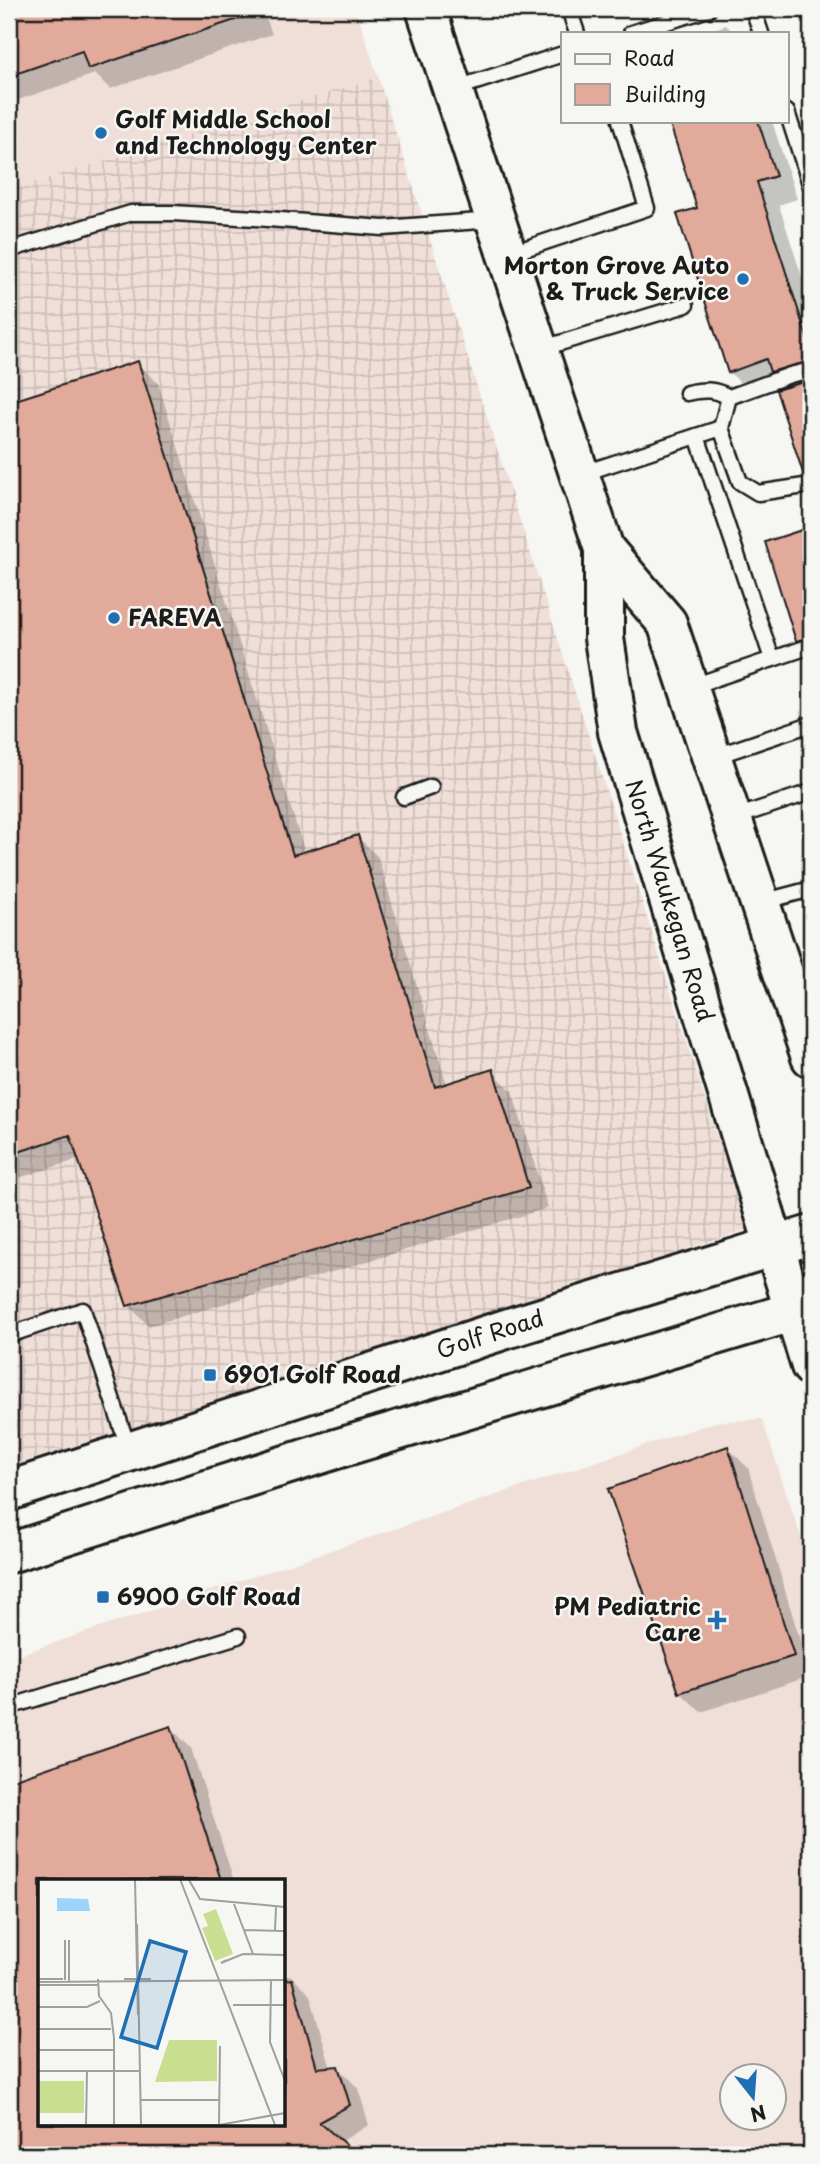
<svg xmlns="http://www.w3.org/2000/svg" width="820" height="2164" font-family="'Playpen Sans',sans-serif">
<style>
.built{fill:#f0dfd8;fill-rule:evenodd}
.industrial{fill:url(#industrial-grid)}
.shadow{fill:#0003}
.building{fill:#e2aa9b;stroke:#1c1c1c;stroke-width:2}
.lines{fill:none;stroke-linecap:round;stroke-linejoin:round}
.service-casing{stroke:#1c1c1c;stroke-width:19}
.secondary-casing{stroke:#1c1c1c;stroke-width:44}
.primary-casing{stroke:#1c1c1c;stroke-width:44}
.service{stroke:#f6f6f2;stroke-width:14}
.secondary{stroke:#f6f6f2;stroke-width:38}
.primary{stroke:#f6f6f2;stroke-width:38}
.poi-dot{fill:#1f6fb2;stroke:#f6f6f2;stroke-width:2.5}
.labels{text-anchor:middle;stroke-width:5;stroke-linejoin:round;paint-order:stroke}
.poi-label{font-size:23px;font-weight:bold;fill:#1c1c1c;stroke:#f6f6f2;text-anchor:start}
.street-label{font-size:23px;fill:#1c1c1c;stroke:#f6f6f2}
.inset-road{fill:none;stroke:#9f9f9c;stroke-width:2}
.view{fill:#1f6fb2;fill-opacity:0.15;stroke:#1f6fb2;stroke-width:3.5}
.inset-edge{fill:none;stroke:#1c1c1c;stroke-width:3.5}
</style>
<defs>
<pattern id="industrial-grid" width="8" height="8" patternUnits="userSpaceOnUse" patternTransform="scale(1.75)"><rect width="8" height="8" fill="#f0dfd8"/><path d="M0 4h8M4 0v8" fill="none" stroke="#cdbfb9"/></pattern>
</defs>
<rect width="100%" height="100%" fill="#f6f6f2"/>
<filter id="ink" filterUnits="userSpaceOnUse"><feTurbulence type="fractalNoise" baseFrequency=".0143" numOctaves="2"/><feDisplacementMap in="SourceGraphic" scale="14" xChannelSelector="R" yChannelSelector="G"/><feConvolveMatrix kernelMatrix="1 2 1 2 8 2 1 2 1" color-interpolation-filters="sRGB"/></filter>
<g filter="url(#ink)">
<g class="built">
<polygon points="9,9 356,9 378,77 9,190"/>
<path d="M 762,1419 L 811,1568 L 811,2155 L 9,2155 L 9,1658 L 715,1422 ZM 40,1881 L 284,1881 L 284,2124 L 40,2124 ZM 732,2076 L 774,2076 L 774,2118 L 732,2118 Z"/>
</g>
<polygon class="industrial" points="378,77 747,1230 9,1467 9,190"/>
<g class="shadow">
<polygon points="9,9 263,9 272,34 110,89 95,74 9,103"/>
<polygon points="621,9 647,9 627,15"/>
<polygon points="726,25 734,33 701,33"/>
<polygon points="671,121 772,121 797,199 779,205 811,305 811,374 796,379 801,385 811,382 811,477 804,469 789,388 784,383 752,394 729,372 699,209"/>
<polygon points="137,363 158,383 305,853 358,837 378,857 447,1085 492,1071 512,1091 548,1208 149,1326 129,1306 80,1159 9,1181 9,403"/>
<polygon points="811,529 811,642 809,643 794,628 767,544"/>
<polygon points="728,1448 748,1468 811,1676 701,1712 680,1692"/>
<polygon points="171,1728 191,1748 234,1881 40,1881 40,2124 284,2124 284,1977 290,1975 310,1995 331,2069 338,2068 358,2088 369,2125 340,2142 355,2155 9,2155 9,1783"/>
</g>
<g class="building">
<polygon points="9,9 252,9 253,14 88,69 82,51 9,76"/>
<polygon points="669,121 758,121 776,176 757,182 811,350 811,361 770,372 766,359 728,373 677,214 697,208"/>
<polygon points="138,361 293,855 358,835 435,1087 493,1069 529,1188 127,1306 70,1135 9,1155 9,402"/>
<polygon points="811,380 811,476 804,476 776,390"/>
<polygon points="811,527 811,637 796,641 765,542"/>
<polygon points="728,1446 794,1656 679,1693 608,1489"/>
<polygon points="171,1726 221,1880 40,1880 40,2124 284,2124 284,1980 292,1979 317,2068 338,2066 350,2105 319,2122 358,2155 9,2155 9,1781"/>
</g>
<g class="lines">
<defs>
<g id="service">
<polyline points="569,9 577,33"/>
<polyline points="753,9 761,33"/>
<polyline points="631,33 709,9"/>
<polyline points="454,89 563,54"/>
<polyline points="787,112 811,187"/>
<polyline points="9,250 131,213 173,213 255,218 383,228 494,220"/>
<polyline points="509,254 647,208 620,121"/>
<polyline points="540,349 686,305"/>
<path d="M 687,393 C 703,389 715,389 729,397 L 790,375 L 811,370"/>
<polyline points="729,397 721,428 740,482 758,493 811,485"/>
<polyline points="697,436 772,659"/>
<polyline points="581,474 721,428"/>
<polyline points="690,687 811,646"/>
<polyline points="713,757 811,724"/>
<polyline points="404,797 431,787"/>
<polyline points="733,818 811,792"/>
<polyline points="762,902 811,889"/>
<polyline points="9,1335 83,1310 129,1450"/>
<polyline points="9,1707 238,1636"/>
</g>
<g id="secondary">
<path id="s1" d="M 9,1491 L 509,1328 L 775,1246"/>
<polyline points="9,1553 336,1449 795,1311"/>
</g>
<g id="primary">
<path id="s2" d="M 426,9 L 604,549 L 604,638 L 618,732 L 811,1366"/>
<polyline points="604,549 667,623 811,1057"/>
<polyline points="775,1246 811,1235"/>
</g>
</defs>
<use href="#service" class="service-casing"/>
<use href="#secondary" class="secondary-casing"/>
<use href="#primary" class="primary-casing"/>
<use href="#service" class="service"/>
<use href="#secondary" class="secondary"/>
<use href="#primary" class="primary"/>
</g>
</g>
<g class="poi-dot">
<circle cx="101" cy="133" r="7"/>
<circle cx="743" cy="279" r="7"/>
<circle cx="114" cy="618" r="7"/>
<rect x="203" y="1368" width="14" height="14" rx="3.5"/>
<rect x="96" y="1590" width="14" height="14" rx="3.5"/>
<path d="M713.5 1609.5h7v7h7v7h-7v7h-7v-7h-7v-7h7z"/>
</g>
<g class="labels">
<g class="poi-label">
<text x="115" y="128">Golf Middle School<tspan x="115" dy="26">and Technology Center</tspan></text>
<text x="729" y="274" text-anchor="end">Morton Grove Auto<tspan x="729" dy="26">&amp; Truck Service</tspan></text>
<text x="128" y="626">FAREVA</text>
<text x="224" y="1383">6901 Golf Road</text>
<text x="117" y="1605">6900 Golf Road</text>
<text x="701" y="1615" text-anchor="end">PM Pediatric<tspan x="701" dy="26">Care</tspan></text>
</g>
<g class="street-label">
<text dy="8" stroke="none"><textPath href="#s2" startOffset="929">North Waukegan Road</textPath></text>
<text dy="8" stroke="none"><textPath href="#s1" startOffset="506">Golf Road</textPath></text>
</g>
</g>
<g transform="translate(38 1879)">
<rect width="247" height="247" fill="#f6f6f2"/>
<path d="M 178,30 L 195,75 L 177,82 L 164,49 L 170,47 L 165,35 ZM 131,161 L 179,161 L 179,202 L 117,203 ZM 0,202 L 46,202 L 46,234 L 0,234 Z" fill="#cade92"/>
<path d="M 139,175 L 162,177 L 161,188 L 139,187 Z" fill="#cade92"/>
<path d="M 19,19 L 50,20 L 52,32 L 19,32 Z" fill="#9cd4fb"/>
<path class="inset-road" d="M 97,0 L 226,0M 97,0 L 100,136M 142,0 L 237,246M 151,1 L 162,20 L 247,28M 196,25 L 215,75M 99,45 L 103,246M 206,51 L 247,52M 237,52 L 238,28M 188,81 L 183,84 L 205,75 L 247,76M 0,100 L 25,100M 60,100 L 61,117 L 73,134 L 76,159 L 76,246M 86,100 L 113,100M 27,101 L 27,61M 233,101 L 232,163 L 247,202M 0,103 L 247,101M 31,103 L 31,61M 0,106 L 60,106M 195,126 L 247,126M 0,128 L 49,128 L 62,122M 0,150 L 73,150M 0,171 L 77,171M 0,192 L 101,192M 103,221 L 181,221M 0,246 L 181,246 L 247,234M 48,246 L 49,193M 181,246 L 182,167"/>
<path class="view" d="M 112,62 L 148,73 L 119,169 L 83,158 Z"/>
<rect width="247" height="247" class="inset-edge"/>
</g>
<rect width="820" height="2164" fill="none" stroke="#f6f6f2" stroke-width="35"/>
<rect x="18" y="18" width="785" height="2129" fill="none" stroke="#1c1c1c" stroke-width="2.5" filter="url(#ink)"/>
<rect x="561" y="32" width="228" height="91" fill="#f6f6f2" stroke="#9f9f9c" stroke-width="2"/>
<rect x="575" y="54" width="35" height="10" fill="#f6f6f2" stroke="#9f9f9c" stroke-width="2"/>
<text x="624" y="66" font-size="21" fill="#1c1c1c">Road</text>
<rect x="575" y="84" width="35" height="21" fill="#e2aa9b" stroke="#9f9f9c" stroke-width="2"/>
<text x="624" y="102" font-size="21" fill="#1c1c1c">Building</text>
<g transform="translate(753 2097) rotate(163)"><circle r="33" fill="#f6f6f2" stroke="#9f9f9c" stroke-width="2"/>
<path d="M0-5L12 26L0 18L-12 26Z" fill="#1f6fb2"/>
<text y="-10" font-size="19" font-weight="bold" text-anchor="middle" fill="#1c1c1c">N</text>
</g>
</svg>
